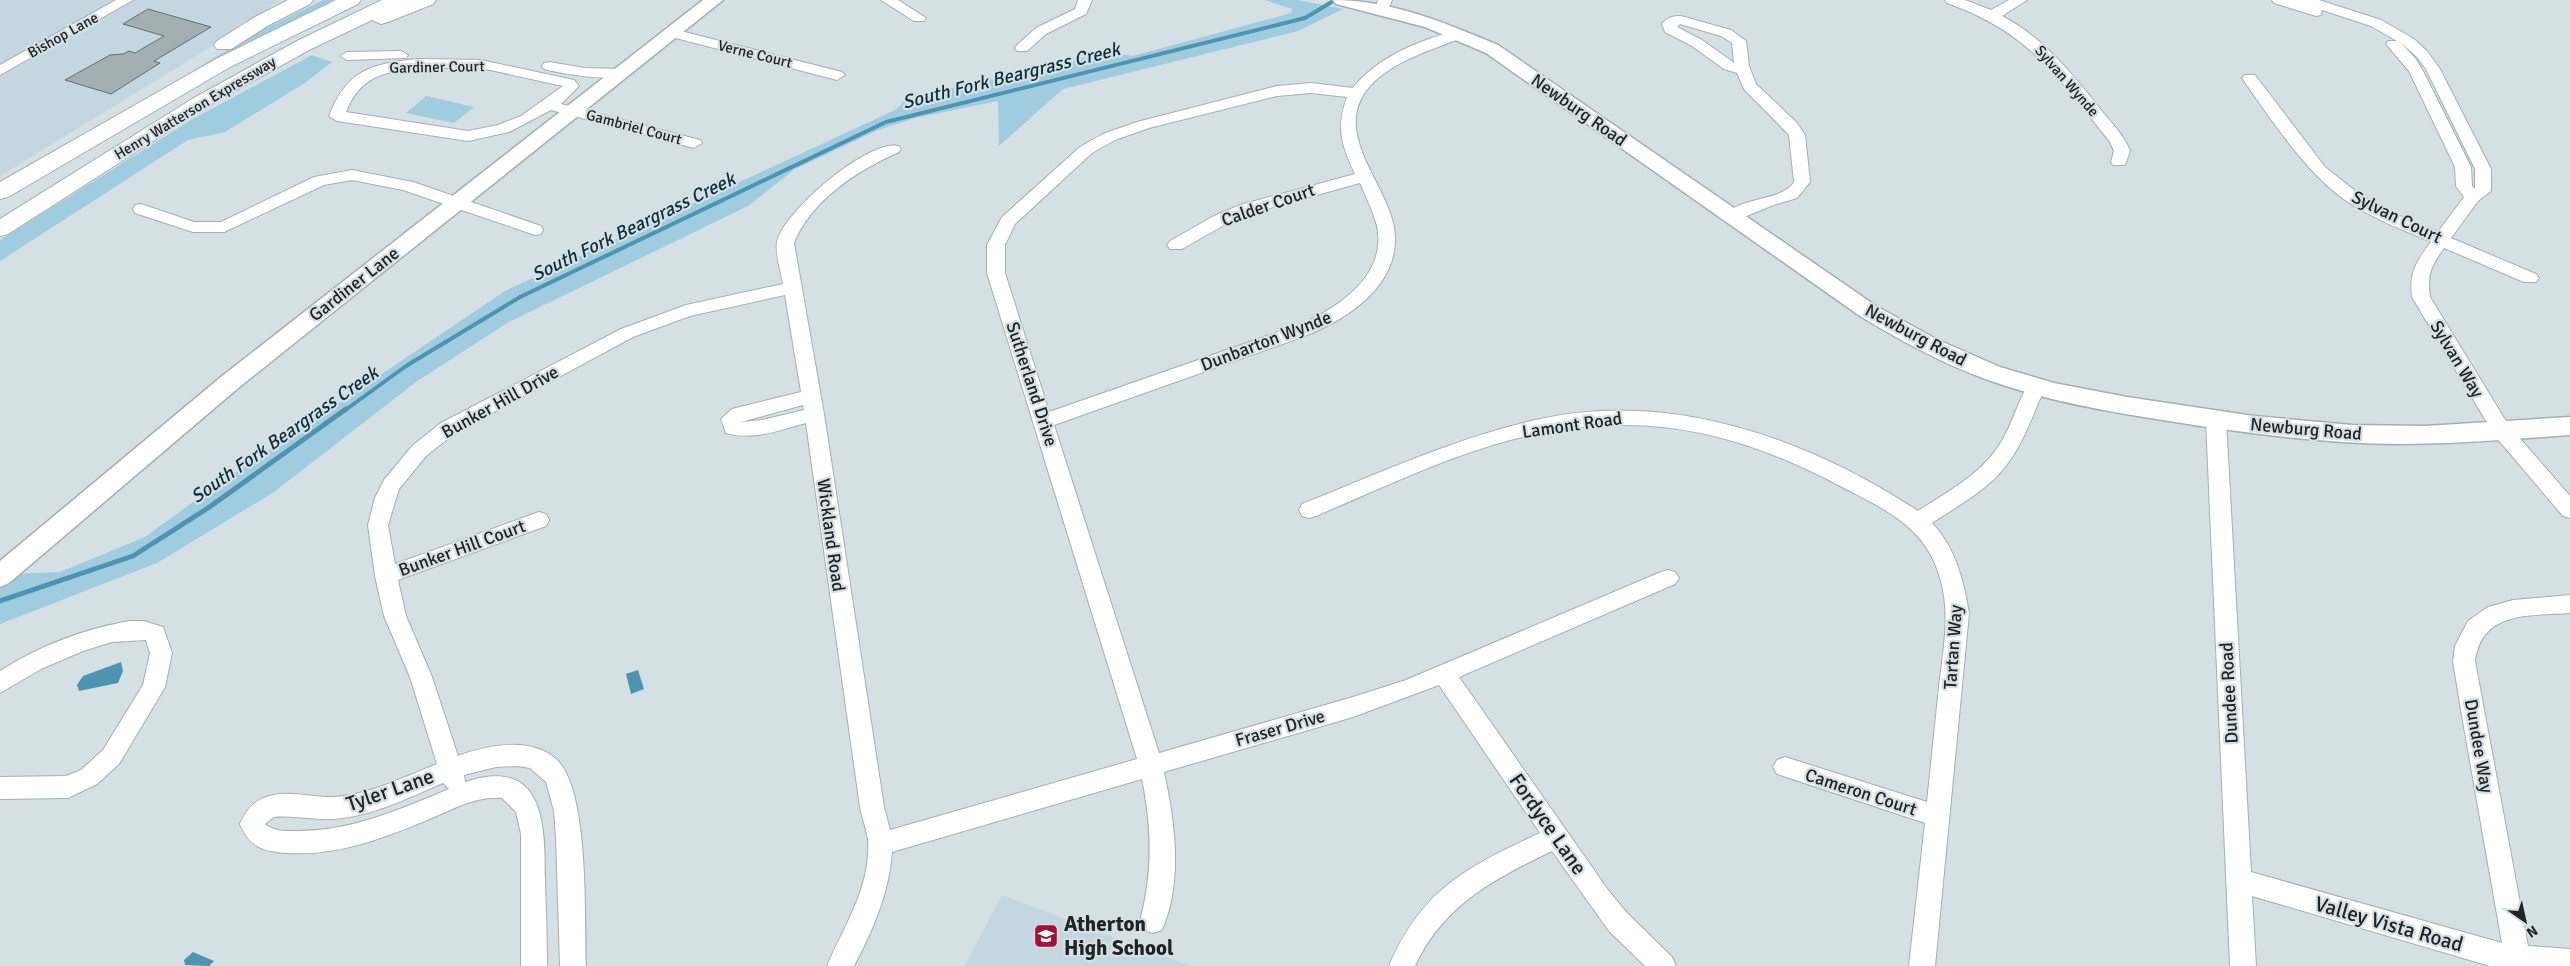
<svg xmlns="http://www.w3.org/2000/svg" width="2570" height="966" font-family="Signika,sans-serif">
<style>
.built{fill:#c4d6df}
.green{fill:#9fccdf}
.water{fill:#4c94af}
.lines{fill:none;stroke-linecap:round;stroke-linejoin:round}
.stream-far1{stroke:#4c94af;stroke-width:4}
.stream{stroke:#4c94af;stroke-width:5}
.building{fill:#a3aeb2;stroke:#646e73}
.minor-casing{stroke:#a4afb4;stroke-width:2}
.major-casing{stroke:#a4afb4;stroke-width:3}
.highway-casing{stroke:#a4afb4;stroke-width:2}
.minor{fill:#fff;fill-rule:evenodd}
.major{fill:#fff;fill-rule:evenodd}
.highway{fill:#fff;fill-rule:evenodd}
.labels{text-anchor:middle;stroke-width:4.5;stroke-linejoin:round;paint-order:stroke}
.far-street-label{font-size:15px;fill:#202426;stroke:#d5e0e5}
.street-label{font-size:18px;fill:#202426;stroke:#d5e0e5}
.water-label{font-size:19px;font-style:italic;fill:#0c2f3b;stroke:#d5e0e5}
.near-street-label{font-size:21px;fill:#202426;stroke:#d5e0e5}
.near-poi-label{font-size:21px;font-weight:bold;fill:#202426;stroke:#d5e0e5;text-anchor:start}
</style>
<rect width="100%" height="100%" fill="#d5e0e5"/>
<g class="built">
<polygon points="0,0 278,0 258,18 0,176"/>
<polygon points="1002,895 1031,906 1190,966 965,966"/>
</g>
<g class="green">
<polygon points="323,0 334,0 187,74 258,32"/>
<polygon points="1265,0 1298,0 1343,9 1298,31 1063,89 999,146 998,101 915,118 878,130 795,169 748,206 507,323 416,382 274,492 157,563 0,624 0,588 15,574 60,572 145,537 211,489 505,291 897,109 907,98 1067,63 1119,46 1119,54 1133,56 1291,13 1292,9"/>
<polygon points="312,55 332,62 305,83 225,132 188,140 0,261 0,240 191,120"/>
<polygon points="426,96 474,107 454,123 406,113"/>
</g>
<g class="water">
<polygon points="121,662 123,671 118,683 79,691 77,685 83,676"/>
<polygon points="638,670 644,689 631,694 626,674"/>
<polygon points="193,952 214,961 209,966 185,965 184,960"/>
</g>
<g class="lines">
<polyline class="stream-far1" points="344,411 406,366 520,297 886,122 1305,18 1335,0"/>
<polyline class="stream" points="0,601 133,556 208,508 346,409"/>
</g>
<polygon class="building" points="148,9 211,27 154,61 160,63 111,94 65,80 110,55 123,54 129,51 135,53 164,36 123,24"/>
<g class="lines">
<defs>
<g id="minor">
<polygon points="116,0 133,0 0,75 0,65"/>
<polygon points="881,0 898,0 926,18 924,21 914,21"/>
<polygon points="1078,0 1092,0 1086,14 1046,34 1027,51 1017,51 1015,48 1017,45 1036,28 1075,9"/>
<polygon points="1378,0 1392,0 1387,13 1377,13 1375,10"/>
<path d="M 1945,0 L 1965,0 L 1991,10 L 2009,0 L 2027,0 L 2002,16 C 2043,37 2073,75 2101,110 C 2112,124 2124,135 2130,151 L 2125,165 L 2113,165 L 2111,162 L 2114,151 L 2110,142 C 2058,77 2029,32 1947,3 Z"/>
<path d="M 2272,0 L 2319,0 L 2381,20 L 2414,39 L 2427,51 L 2440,69 L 2491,169 L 2491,191 L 2478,201 L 2451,238 L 2536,274 L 2539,278 L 2536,282 L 2524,282 L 2444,248 C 2431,266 2427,274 2430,297 L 2509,426 L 2570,496 L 2570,518 L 2563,516 L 2495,436 L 2412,297 C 2409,272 2416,262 2431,242 C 2403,230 2374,219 2348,202 C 2308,176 2270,118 2242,78 L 2245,75 L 2255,75 L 2325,167 L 2359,194 L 2397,215 L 2438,232 L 2464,197 L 2456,186 L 2455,167 L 2409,71 L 2386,44 L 2388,41 L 2397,41 L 2371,26 L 2322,10 L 2321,15 L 2316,16 L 2274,3 ZM 2400,42 L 2417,57 L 2426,69 L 2475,169 L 2475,189 L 2472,186 L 2471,167 L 2423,71 L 2415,58 Z"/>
<path d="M 1681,16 L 1731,30 L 1746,41 L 1749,66 L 1756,84 L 1797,123 L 1805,135 L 1810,182 L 1797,198 L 1771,206 L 1732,222 L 1726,221 L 1724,217 C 1737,196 1782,202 1794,182 L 1789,135 L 1744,89 L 1737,73 L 1724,69 L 1692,46 L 1665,32 L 1662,24 C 1667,17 1673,16 1681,16 ZM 1680,24 L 1721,36 L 1732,43 L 1734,63 L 1702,40 L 1677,27 Z"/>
<polygon points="673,29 842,72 845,75 837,80 668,36 666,33 668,30"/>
<path d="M 1459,30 L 1466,34 L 1464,37 C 1432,50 1394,60 1370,86 C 1330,131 1386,182 1394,227 C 1403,283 1350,318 1305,336 L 1054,425 L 1159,753 L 1353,697 L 1406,680 L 1661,572 L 1668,570 L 1675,572 L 1679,578 L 1675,584 L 1459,677 L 1608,890 L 1627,913 L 1672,957 L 1676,966 L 1645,966 L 1609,931 L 1552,851 C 1495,878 1442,906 1415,966 L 1389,966 C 1422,889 1467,867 1540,833 L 1439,685 L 1353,717 L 1164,772 C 1175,823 1183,881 1162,930 L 1153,933 L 1144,930 L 1140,921 C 1153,873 1152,827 1142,779 L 892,852 C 889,893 873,930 854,966 L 827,966 C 844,926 871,887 868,841 C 867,830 862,818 860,807 L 806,423 C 780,430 753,441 726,433 L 721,419 L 732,409 L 801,392 L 785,295 L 690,316 L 633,337 L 455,433 L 426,456 L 399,489 L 388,525 L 395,564 L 539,512 L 546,514 L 549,520 L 546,526 L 398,580 L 406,616 L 432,677 L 458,756 C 488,745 531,736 557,760 C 590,792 584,920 586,966 L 560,966 L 556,837 L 554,811 L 546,782 L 530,768 L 518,766 L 496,767 L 464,775 L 465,782 C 546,755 545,827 545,882 C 546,910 547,938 547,966 L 521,966 L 521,834 L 516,812 L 502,798 C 474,796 450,811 425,821 C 381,839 337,856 288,853 C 264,852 249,847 240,824 C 246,810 254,800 269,796 C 290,790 314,798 335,797 C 371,794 404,777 437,764 L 410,677 L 384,616 L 375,576 L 368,525 L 375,498 L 384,480 L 412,446 L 441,423 L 621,329 L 686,305 L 783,284 C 781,272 775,254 777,242 C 783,212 869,138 899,146 L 901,149 L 899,152 C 858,170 811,200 794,243 L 824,414 L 884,807 L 890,830 L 1137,759 L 987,273 L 987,245 L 1002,217 L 1080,147 L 1103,134 L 1137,122 L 1277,86 L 1311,83 L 1353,88 C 1377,57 1422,39 1459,30 ZM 1311,93 L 1347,97 C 1336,128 1341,144 1355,174 L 1240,205 L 1214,216 L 1170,241 L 1167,245 L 1170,249 L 1182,249 L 1226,224 L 1252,213 L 1360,183 C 1366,197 1373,211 1377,226 C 1387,274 1342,305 1304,323 L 1049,412 L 1005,273 L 1005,245 L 1015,224 L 1092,153 L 1115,140 L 1149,128 L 1277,96 ZM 803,405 L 804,410 L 762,420 L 741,422 ZM 443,783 L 449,789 C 399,810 349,832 294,831 C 284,831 273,831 265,824 L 274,817 C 293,815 313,820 332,819 C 371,817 408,798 443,783 Z"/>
<polygon points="401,51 408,55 406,58 347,60 340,56 347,52"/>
<path d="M 417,59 L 481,60 L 574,80 L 579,86 L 561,104 L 700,140 L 702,143 L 694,148 L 551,110 L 509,132 L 468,141 L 337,121 L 329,116 C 347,70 370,64 417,59 ZM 417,68 L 481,68 L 563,86 L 521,116 L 498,125 L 468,131 L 346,112 C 360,77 382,72 417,68 Z"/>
<path d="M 549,62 L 585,68 L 622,69 L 629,73 C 621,84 558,73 544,69 L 542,66 L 544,63 Z"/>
<polygon points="352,170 413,182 541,226 543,230 541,234 535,235 403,190 352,180 324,185 224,232 193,232 135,213 133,209 135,205 141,204 194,222 221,222 314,177"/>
<path d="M 2036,380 L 2043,382 L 2045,387 C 2032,417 2021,451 1998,475 C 1979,495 1954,508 1932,523 C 1955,547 1964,581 1969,613 L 1935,966 L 1909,966 L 1925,823 L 1777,774 L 1773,767 L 1777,760 L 1785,757 L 1927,802 C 1931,764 1935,725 1939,687 C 1943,650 1951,614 1940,578 C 1926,527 1886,510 1842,487 C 1726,425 1625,407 1496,444 C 1435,462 1375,491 1316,516 L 1309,518 L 1302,516 L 1299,510 L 1302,504 C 1380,473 1457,437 1540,419 C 1672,390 1808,439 1918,511 C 1950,490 1984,473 2003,439 C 2013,421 2019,400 2029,382 Z"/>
<path d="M 2216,413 L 2223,415 L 2226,420 L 2251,872 L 2502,943 L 2462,716 L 2453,661 L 2455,646 L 2468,621 L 2488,607 L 2513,600 L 2570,595 L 2570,613 C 2530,616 2482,610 2475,661 L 2528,946 L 2570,949 L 2570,966 L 2490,966 L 2252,896 L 2256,966 L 2230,966 L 2206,420 L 2209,415 Z"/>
<path d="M 129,621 L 144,621 L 163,627 L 172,653 L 165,687 L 119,764 L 97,784 L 68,798 L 0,799 L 0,777 L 66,776 L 81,770 L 103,750 L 143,685 L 150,653 L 146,640 L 112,642 L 83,651 L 41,669 L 0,693 L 0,671 C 39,646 84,629 129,621 Z"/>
</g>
<g id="major">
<polygon points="703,0 723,0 237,389 9,583 0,587 0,561 221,377"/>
<path d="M 1333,0 C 1392,0 1445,23 1498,45 L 1876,306 L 1936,339 L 2000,367 L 2054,383 L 2127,397 L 2254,416 L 2352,425 L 2425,426 L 2570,417 L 2570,435 C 2514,439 2457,444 2401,444 C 2331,444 2262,435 2194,425 C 2131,415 2067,406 2006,386 C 1954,370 1906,344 1860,316 L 1486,53 L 1425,27 L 1336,4 Z"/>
</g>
<g id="highway">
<polygon points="288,0 313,0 310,4 269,25 231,49 217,49 214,45 217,41 255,17"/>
<polygon points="336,0 361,0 358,4 230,67 8,197 0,199 0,182 216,59"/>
<polygon points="382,0 436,0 433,4 388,22 381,24 372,20 311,49 206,107 8,234 0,236 0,219 192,99 297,41"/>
</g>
</defs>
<use href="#minor" class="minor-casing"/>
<use href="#major" class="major-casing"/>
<use href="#highway" class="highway-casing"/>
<use href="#minor" class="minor"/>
<use href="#major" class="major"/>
<use href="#highway" class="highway"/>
</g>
<defs>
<symbol id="school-square" viewBox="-11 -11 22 22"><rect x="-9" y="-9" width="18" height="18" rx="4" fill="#a70e37" stroke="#d5e0e5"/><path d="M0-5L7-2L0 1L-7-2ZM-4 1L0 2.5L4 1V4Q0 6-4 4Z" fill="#fff"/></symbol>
</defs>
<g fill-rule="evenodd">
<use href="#school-square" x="1032" y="922" width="28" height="28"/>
</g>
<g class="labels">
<g class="far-street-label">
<text transform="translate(63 35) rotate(-29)" y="5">Bishop Lane</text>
<text transform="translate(755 54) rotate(14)" y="5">Verne Court</text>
<text transform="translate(437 67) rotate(-1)" y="5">Gardiner Court</text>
<text transform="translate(2067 81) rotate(49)" y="5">Sylvan Wynde</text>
<text transform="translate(195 108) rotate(-31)" y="5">Henry Watterson Expressway</text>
<text transform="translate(634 127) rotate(15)" y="5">Gambriel Court</text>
</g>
<g class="street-label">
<text transform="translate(1579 110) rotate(35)" y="6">Newburg Road</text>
<text transform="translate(1268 205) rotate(-19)" y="6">Calder Court</text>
<text transform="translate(2397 217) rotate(26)" y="6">Sylvan Court</text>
<text transform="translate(354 284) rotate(-38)" y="6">Gardiner Lane</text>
<text transform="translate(1916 335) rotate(28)" y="6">Newburg Road</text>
<text transform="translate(1266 341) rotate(-21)" y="6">Dunbarton Wynde</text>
<text transform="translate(2457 359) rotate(59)" y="6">Sylvan Way</text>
<text transform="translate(1032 384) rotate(72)" y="6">Sutherland Drive</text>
<text transform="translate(500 402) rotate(-29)" y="6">Bunker Hill Drive</text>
<text transform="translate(1572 425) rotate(-8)" y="6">Lamont Road</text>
<text transform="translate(2306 429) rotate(5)" y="6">Newburg Road</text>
<text transform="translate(831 535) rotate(82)" y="6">Wickland Road</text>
<text transform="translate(462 548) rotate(-20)" y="6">Bunker Hill Court</text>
<text transform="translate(1953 647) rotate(-86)" y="6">Tartan Way</text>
<text transform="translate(2229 693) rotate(-93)" y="6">Dundee Road</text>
<text transform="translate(1280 728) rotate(-16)" y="6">Fraser Drive</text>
<text transform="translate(2479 746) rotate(80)" y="6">Dundee Way</text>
<text transform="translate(1861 792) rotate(18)" y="6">Cameron Court</text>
</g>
<g class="water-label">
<text transform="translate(1011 75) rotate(-14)" y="7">South Fork Beargrass Creek</text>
<text transform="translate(633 226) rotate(-26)" y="7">South Fork Beargrass Creek</text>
<text transform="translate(284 434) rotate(-35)" y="7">South Fork Beargrass Creek</text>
</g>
<g class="near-street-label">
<text transform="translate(390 790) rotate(-19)" y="7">Tyler Lane</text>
<text transform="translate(1548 824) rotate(55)" y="7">Fordyce Lane</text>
<text transform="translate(2389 924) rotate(16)" y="7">Valley Vista Road</text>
</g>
<g class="near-poi-label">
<text x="1064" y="931">Atherton<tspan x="1064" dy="24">High School</tspan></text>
</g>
</g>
<g transform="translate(2525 921) rotate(146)" stroke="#d5e0e5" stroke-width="4" paint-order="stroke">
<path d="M0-4L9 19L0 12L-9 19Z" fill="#202426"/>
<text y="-8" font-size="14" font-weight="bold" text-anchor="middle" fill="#202426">N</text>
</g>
</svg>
